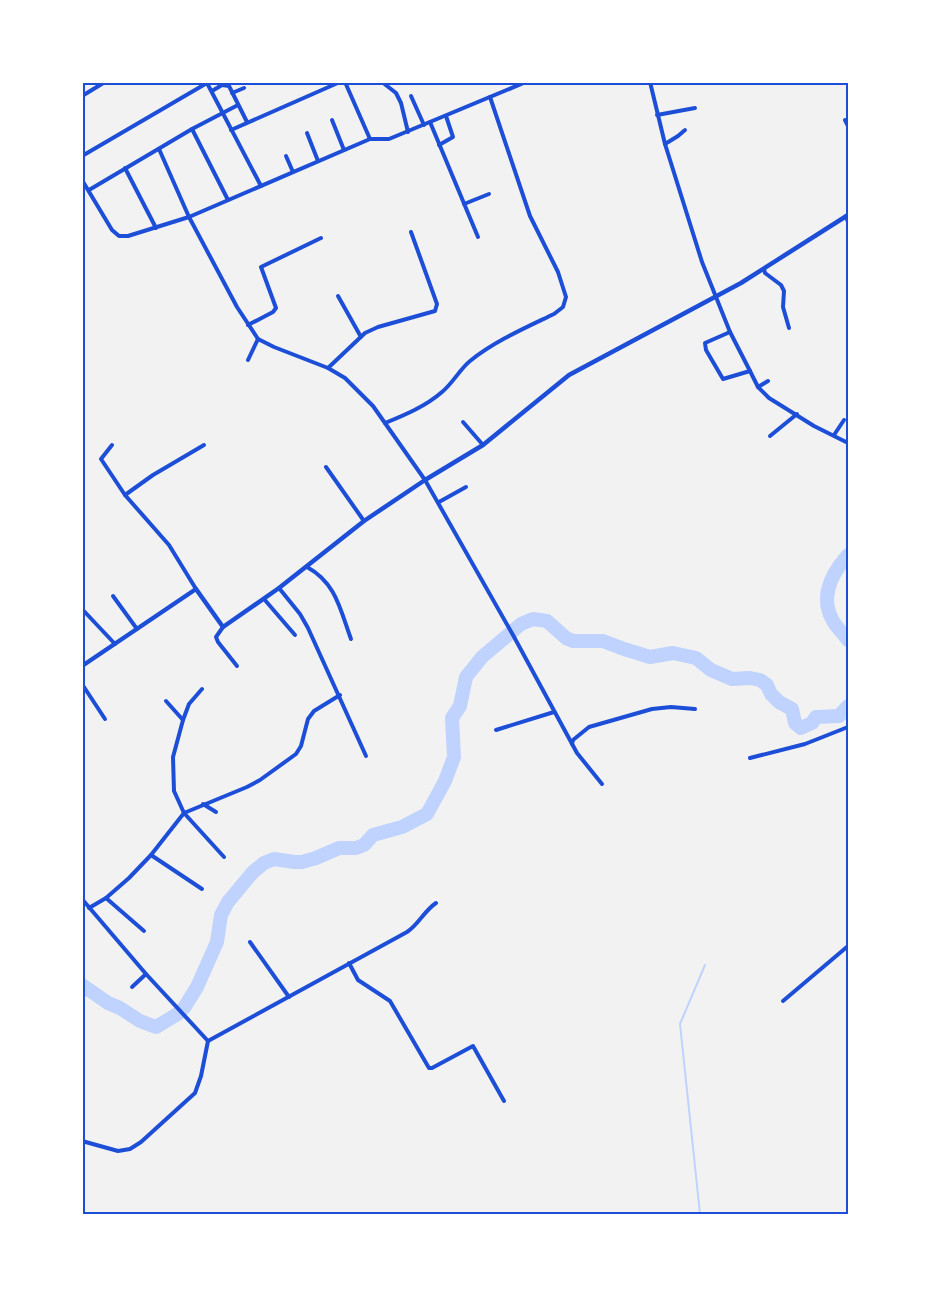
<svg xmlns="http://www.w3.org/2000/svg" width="931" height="1297" font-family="Poppins,sans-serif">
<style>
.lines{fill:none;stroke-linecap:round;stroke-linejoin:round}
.stream{stroke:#bfd3fe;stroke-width:2}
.river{stroke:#bfd3fe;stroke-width:14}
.minor{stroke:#1d4ed8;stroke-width:4}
.tertiary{stroke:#1d4ed8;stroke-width:4.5}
.neatline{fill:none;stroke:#1d4ed8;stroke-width:2}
</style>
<rect width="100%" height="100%" fill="#f2f2f2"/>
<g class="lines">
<polyline class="stream" points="700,1214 680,1024 705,965"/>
<g class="river">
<path d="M 848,555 C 832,573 819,597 833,621 C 837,628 844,634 848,640"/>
<polyline points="82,985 108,1003 120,1008 140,1021 156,1027 179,1013"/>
<polyline points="184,1008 197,987 217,942 221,915 228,902 253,872 264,863 274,859 294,862 302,862 316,858 339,848 356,848 364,845 373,835 402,827 427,814 445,781 454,757 452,718 460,706 466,677 482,657 521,624 533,619 547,621 566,638 573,641 603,641 624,649 650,657 673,653 696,658 711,670 732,679 750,678 760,680 767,685 771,694 779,702 792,709 795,723 801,728 812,723 816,717 839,716 848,706"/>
</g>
<g class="minor">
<polyline points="345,82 370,139"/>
<polyline points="382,82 396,93 401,103 408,132"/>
<polyline points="650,82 665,144 702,262 730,332 750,371 758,387 769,398 814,426 848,443"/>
<polyline points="212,91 222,85 229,86 247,122"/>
<polyline points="232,93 244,88"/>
<polyline points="82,96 105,82"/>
<polyline points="411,96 424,125"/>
<polyline points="657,115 695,108"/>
<polyline points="332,120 344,150"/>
<polyline points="845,120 848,126"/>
<polyline points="430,122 478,237"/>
<polyline points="192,129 228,200"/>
<polyline points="231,130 340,82"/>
<polyline points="307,133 318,161"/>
<polyline points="665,144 678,136 685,130"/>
<polyline points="439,145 453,137 446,116"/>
<polyline points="159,149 189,217 237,307 258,339 274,347 328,368 345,378 373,406 425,480 513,635 577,753 602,784"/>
<polyline points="82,156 207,83 261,186"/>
<polyline points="286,156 293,172"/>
<polyline points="125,168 156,228"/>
<polyline points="82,180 112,230 119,236 128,236 189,217 370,139 389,139 526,82"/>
<polyline points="89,190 192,129 238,105"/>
<polyline points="464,204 489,194"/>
<polyline points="846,216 848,222"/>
<polyline points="764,269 765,273 781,285 784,291 783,307 789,328"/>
<polyline points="338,296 361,337"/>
<polyline points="248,325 273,312 276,308 261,267 321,238"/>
<polyline points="730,332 705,343 706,350 723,379 750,371"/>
<polyline points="248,360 258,339"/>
<polyline points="328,368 365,333 378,327 435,311 437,304 411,232"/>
<polyline points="758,387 768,381"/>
<polyline points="463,422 483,445"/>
<path d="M 385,423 C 405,415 426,406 442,392 C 453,383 460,369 470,361 C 495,341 525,328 554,314 L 563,307 L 566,297 L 558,272 L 530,216 L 490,97"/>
<polyline points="834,435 844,420"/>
<polyline points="770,436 797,414"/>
<polyline points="112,445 101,459 125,495 169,545 196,589"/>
<polyline points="326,467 364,521"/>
<polyline points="125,495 153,475 204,445"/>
<polyline points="439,502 466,487"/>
<path d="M 307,567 C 336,583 340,609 351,639"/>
<polyline points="279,588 300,614 308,628 366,756"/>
<polyline points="113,596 137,629"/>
<polyline points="264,599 295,635"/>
<polyline points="82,609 115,644"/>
<polyline points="223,627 216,637 218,642 237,666"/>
<polyline points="82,684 105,719"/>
<polyline points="202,689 189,704 183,720 173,757 174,791 184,813 224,857"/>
<polyline points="166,701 183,720"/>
<polyline points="496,730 554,712"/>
<polyline points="572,744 573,740 589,727 652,709 671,707 695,709"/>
<polyline points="750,758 805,744 848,727"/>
<polyline points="203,804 216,812"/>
<polyline points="151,855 202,889"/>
<polyline points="106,898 144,931"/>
<path d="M 82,899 L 146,974 L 208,1041 L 407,932 C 419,924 424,911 436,903"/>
<polyline points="89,908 106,898 129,878 151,855 184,813 247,787 260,780 296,754 301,746 308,719 314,711 340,695"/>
<polyline points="250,942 289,997"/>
<polyline points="349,963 358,980 390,1001 429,1068 432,1068 473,1046 504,1101"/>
<polyline points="132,987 146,974"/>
<polyline points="783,1001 848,946"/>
<polyline points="82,1141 118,1151 130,1149 141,1142 195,1093 201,1076 208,1041"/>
</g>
<polyline class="tertiary" points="82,666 196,589 223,627 279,588 364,521 425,480 483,445 569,375 741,283 848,215"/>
</g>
<rect width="931" height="1297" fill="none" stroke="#ffffff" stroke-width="168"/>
<rect x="84" y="84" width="763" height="1129" class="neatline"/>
</svg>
